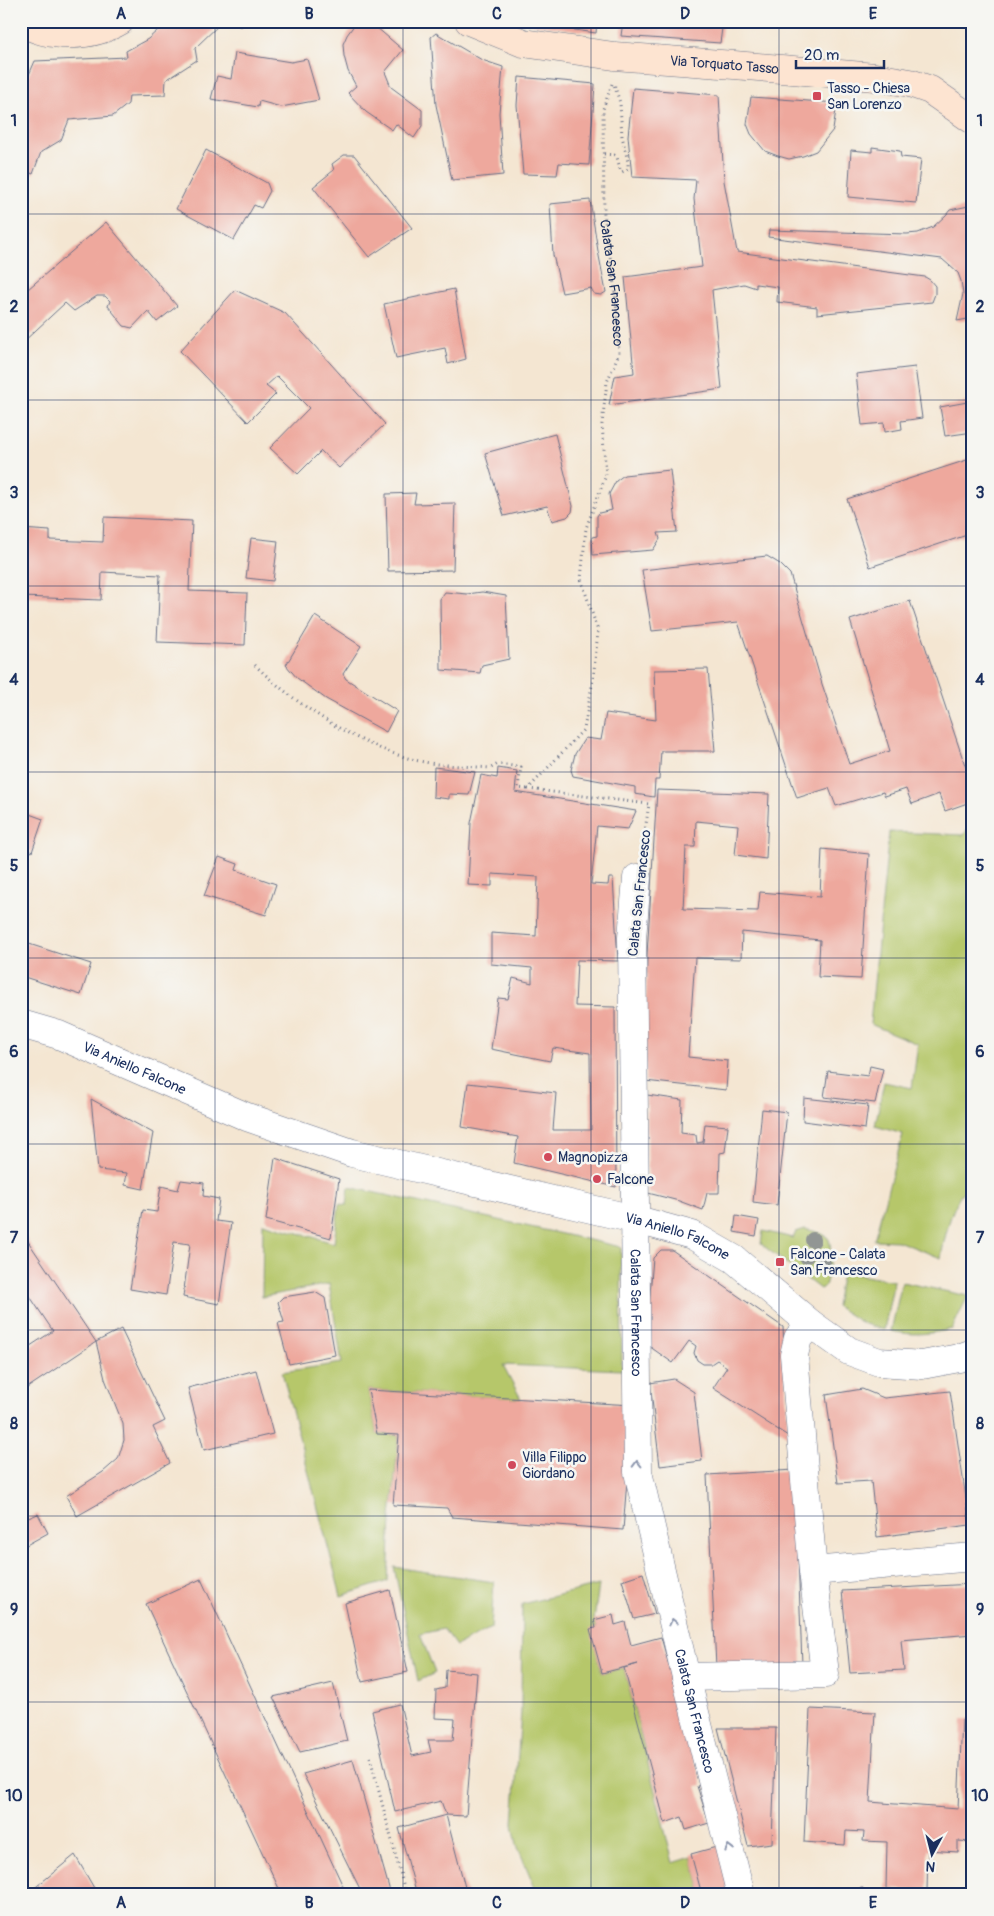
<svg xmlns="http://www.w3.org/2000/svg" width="994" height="1916" font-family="Pangolin,sans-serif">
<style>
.green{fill:#b6c76a;stroke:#687b64}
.building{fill:#eea89d}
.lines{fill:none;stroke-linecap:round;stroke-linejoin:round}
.minor-casing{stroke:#676f87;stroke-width:29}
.tertiary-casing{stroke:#676f87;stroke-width:29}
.secondary-casing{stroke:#676f87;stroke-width:29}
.path{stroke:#676f87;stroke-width:3;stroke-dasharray:1 4;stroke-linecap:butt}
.minor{stroke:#fff;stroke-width:28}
.tertiary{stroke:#fff;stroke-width:28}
.secondary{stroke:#fde4d1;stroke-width:28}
.tree{fill:#929694}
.oneway{stroke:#8d97ae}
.grid{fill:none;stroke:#1b2f5e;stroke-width:1;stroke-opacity:0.55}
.poi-dot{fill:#d1495b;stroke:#f6f6f2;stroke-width:2}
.labels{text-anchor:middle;stroke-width:5;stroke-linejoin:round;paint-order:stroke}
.street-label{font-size:14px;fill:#1b2f5e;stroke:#f6f6f2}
.poi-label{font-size:14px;fill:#1b2f5e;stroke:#f6f6f2;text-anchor:start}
.neatline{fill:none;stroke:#1b2f5e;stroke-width:2}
.grid-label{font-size:16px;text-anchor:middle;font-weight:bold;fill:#1b2f5e}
</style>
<rect width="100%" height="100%" fill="#f6f6f2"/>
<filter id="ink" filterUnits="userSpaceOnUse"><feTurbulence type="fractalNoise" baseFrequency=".02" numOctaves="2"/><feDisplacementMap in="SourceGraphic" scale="10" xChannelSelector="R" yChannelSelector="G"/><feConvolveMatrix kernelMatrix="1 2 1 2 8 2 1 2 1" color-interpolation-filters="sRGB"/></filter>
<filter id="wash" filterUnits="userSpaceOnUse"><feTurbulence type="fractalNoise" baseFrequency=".0096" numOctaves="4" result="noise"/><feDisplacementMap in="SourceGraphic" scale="20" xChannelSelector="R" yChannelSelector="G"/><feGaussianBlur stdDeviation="1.12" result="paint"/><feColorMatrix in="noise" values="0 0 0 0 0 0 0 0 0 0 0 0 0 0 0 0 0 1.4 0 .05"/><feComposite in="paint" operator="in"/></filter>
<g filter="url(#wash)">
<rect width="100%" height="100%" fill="#f4e6d2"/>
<g class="green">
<path d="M 973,820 L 973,1181 C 953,1196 945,1235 941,1258 L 898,1241 L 874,1240 L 903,1134 L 875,1126 L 884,1082 L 912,1088 L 918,1044 L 870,1024 L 889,832 L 964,835 Z"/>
<polygon points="349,1187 621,1247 622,1370 503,1365 521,1399 368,1390 377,1434 399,1435 391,1517 388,1581 341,1596 282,1372 342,1363 329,1284 262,1297 263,1223 334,1243 339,1204 347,1205"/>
<path d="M 805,1229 C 812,1231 822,1232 828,1238 C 834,1246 828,1277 825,1286 L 820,1289 L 761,1244 L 763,1231 L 793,1238 L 796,1232 Z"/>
<polygon points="842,1272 894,1281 884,1330 862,1323 836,1306"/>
<path d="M 902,1282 L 968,1296 L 952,1329 C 931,1334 912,1336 891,1331 Z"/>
<polygon points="394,1567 494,1582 491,1628 456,1646 443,1629 420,1634 435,1673 418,1681"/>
<polygon points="599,1585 594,1620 596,1628 591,1629 602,1673 624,1668 673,1863 692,1857 702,1895 538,1895 517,1845 513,1824 521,1712 522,1604"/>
</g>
<g id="blocks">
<g class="building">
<polygon points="168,21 223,21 195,48 197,60 166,80 165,95 129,96 128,104 113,116 69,120 61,140 41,152 33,174 21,169 21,93 35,61 127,57 126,51 148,39"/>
<polygon points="229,21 244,21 241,27"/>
<polygon points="357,21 369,21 403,50 385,72 391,87 422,110 422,126 414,138 396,124 392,130 366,112 348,93 356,86 348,71 344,56 343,44 347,35"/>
<polygon points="528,21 597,21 596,33 533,24"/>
<polygon points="623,21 723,21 720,43 621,36"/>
<polygon points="436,33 482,60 503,67 499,113 503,175 452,180 436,105 431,37"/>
<polygon points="235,53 291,62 307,59 319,100 281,107 259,101 258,107 211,99 217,76 231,79"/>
<polygon points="519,77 595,84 589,165 559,163 557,175 523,174 517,105"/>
<polygon points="633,88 719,95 724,181 737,252 925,277 930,280 935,286 935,294 932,302 817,314 817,307 777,302 778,287 756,284 756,288 744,284 712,290 722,389 609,405 615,376 634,373 625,277 702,267 694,199 696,180 632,177 628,136"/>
<polygon points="751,97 837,103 833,130 816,151 803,156 789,159 778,156 765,151 751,134 747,124"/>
<polygon points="872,147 900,151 901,157 921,159 916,203 848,197 851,150 872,152"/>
<polygon points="206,150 267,183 270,191 261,208 254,205 234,240 176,209"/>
<polygon points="344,155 354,155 412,228 369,257 313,187 334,170 332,164"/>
<polygon points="590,200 598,251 606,292 601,295 594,294 591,288 562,293 553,255 550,204"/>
<polygon points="973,205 973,318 957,321 963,294 961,281 958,273 942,259 768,237 769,230 907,234 918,233 933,227 946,215 950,210"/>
<polygon points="106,222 177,306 157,322 148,311 132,328 124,326 108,306 110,301 105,296 97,296 74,311 65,303 21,344 21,295"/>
<polygon points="454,289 466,359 448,364 445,348 396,358 384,304"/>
<polygon points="235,290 285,313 385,424 339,468 321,451 298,474 270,448 309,408 277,376 266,386 276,394 248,422 180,351"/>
<polygon points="915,367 922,418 901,421 902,429 885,432 884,423 862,425 856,374"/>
<polygon points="973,401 973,432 945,436 940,407"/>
<polygon points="555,434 573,506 572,512 567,517 552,521 547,506 504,516 485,453"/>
<polygon points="973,458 973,533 870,567 847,499"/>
<polygon points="670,470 677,532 658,533 660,539 653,550 593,555 592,537 597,536 597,516 599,513 612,510 609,494 616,481 624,475"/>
<polygon points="416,493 414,504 455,503 453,570 388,571 386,494"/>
<polygon points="104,517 192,521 189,591 247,593 245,645 157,642 160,575 102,572 101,600 21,597 21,529 50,531 50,540 103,542"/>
<polygon points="251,538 278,541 273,581 246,578"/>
<polygon points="767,556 780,564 790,574 822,684 849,764 890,751 850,620 910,601 973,789 973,801 945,811 939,794 912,804 906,789 885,796 883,792 836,806 829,788 797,798 738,622 652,631 642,570"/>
<polygon points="445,592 467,594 482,592 506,596 509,659 482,665 480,673 441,670 440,599"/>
<polygon points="315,616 361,646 343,674 346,679 397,711 386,732 326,699 297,678 286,665"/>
<polygon points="708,669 715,751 661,751 659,780 655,780 654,797 635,794 635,787 573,776 571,770 575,754 585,738 601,740 606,713 656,720 654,670"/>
<polygon points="434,767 475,772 469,795 449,794 449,799 433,797"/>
<polygon points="498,768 517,771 515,792 636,811 628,829 597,826 591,884 608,885 609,878 613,878 618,961 577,960 575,1006 615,1007 616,1187 514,1163 518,1137 462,1127 468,1083 556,1093 553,1130 591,1130 590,1053 553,1048 550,1061 491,1049 498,998 508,999 513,978 532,983 532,968 491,964 491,933 536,936 538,877 492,874 492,886 468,885 471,823 481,775 497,778"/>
<polygon points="657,790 769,794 766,859 735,855 738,825 696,821 695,847 686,847 683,909 758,911 760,892 820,897 822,849 869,854 861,979 818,977 820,940 742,932 741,959 695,958 688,1057 728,1061 726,1090 645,1081 647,955"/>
<polygon points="21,811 43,819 32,852 21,847"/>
<polygon points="219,857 238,864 236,870 276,884 266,915 204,896"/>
<polygon points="26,943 91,964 81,995 21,976 21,947 24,947"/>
<polygon points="870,1066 883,1069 875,1103 824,1097 828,1071 868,1076"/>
<polygon points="647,1095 682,1100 681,1133 696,1135 697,1143 703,1142 705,1124 728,1126 725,1152 720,1153 719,1193 707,1193 703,1210 679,1201 648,1193"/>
<polygon points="804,1098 868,1105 865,1129 803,1121"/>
<polygon points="91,1099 153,1133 143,1189 125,1185 127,1173 98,1170"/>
<polygon points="762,1109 787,1112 777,1205 753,1202"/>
<polygon points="275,1158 339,1179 331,1238 266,1220"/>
<polygon points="181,1180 204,1183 203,1196 219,1199 216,1221 231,1223 219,1304 183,1297 190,1244 174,1242 166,1295 130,1289 143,1210 157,1212 161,1186 178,1190"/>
<polygon points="736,1216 759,1220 756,1236 734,1232"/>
<polygon points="21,1231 96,1342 21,1392 21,1352 53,1331 21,1283"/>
<polygon points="661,1250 672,1250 783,1327 788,1436 713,1388 727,1367 717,1360 711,1364 703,1364 697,1360 694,1353 696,1346 689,1341 673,1363 646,1344 653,1258"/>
<polygon points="315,1292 325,1298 335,1355 289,1364 278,1323 284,1322 278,1302 283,1297"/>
<polygon points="121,1329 165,1421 153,1427 170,1463 77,1516 66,1496 103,1472 118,1459 124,1440 123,1424 105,1379 96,1342"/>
<polygon points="256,1370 273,1434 204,1450 188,1388"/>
<polygon points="674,1379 694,1392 702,1461 660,1466 650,1383"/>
<polygon points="862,1389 884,1398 950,1391 970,1525 877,1537 871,1481 838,1483 826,1395"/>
<polygon points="368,1390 633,1405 623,1530 452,1517 447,1508 393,1505 399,1435 377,1434"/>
<polygon points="795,1470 802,1665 716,1667 707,1475"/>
<polygon points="38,1514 48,1533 21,1548 21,1521"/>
<polygon points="643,1573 655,1614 634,1619 622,1580"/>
<polygon points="201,1579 347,1895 282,1895 146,1604"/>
<polygon points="973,1584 973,1634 901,1640 904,1670 850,1673 842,1591"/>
<polygon points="390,1590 408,1672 362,1682 345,1603"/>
<polygon points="613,1615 615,1625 625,1622 631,1645 661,1637 702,1785 697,1786 709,1823 686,1830 682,1817 665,1823 624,1668 638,1664 602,1673 590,1629 596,1628 594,1620"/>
<polygon points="446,1670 477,1673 466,1816 446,1815 467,1895 417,1895 399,1828 446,1815 441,1801 395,1812 372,1711 400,1704 412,1756 431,1752 428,1740 453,1740 455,1719 435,1718 436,1690 445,1688"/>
<polygon points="333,1683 347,1741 300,1752 273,1697"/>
<polygon points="810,1709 875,1712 870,1802 958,1809 962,1719 973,1719 973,1842 958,1841 958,1852 928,1850 927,1891 886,1889 887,1842 863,1841 864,1832 846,1831 845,1845 804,1842"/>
<polygon points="718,1728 776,1728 772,1843 748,1846"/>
<polygon points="353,1760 391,1895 363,1895 303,1774"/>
<polygon points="720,1846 732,1895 702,1895 691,1854"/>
<polygon points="75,1855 98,1895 26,1895"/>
<polygon points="863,1888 864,1895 815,1895 815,1894"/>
</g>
</g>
</g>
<g filter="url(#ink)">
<use href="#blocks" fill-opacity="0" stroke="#676f87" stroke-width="1"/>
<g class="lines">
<defs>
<g id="minor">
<path id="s2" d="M 637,878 L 632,938 L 638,1472 L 686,1677 L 741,1895"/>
<polyline points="813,1571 973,1557"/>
<polyline points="686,1677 825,1674 813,1571 794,1355 798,1338 811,1324"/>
</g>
<g id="tertiary">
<path id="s3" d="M 21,1024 L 59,1035 L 247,1117 L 352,1153 L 634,1219 L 692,1235 L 734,1259 L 811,1324 L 849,1351 L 879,1362 L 922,1365 L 959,1358 L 973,1353"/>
</g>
<g id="secondary">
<path id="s4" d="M 469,21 L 523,43 L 614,56 L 734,65 L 875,77 L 910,83 L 930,90 L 973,120"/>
<path d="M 21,22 C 50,39 91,38 120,21"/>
</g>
</defs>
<use href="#minor" class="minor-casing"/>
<use href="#tertiary" class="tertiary-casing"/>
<use href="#secondary" class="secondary-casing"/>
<g class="path">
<path id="s1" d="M 612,84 L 603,109 L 604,213 L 616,299 L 619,353 L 607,382 L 602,424 L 606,475 L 586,528 L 581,579 L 598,631 L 593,680 L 584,729 L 528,789 L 649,804 L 642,851"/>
<polyline points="604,154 614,155 617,157 620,169 622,172 628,169 628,162 622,136 620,103 614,84"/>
<path d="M 255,665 C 296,705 359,746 415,760 C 439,766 466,766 491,768 L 498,764 L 521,767 L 518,788 L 528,789"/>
<polyline points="370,1757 406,1895"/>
</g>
<use href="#minor" class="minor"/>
<use href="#tertiary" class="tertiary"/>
<use href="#secondary" class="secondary"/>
</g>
<g class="tree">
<circle cx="813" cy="1240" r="8"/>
<circle cx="806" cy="1256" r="8"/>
<circle cx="823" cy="1263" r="8"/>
</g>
<defs><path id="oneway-chevron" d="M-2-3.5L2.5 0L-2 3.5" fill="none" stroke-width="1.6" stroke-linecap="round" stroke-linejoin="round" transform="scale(1.25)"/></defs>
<g class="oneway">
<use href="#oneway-chevron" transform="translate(637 1464) rotate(-91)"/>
<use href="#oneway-chevron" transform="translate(673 1622) rotate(-103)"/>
<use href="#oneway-chevron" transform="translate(729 1848) rotate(-104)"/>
</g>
</g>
<path class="grid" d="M 215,21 L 215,1895M 403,21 L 403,1895M 591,21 L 591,1895M 779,21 L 779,1895M 21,214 L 973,214M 21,400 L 973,400M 21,586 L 973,586M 21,772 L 973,772M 21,958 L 973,958M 21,1144 L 973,1144M 21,1330 L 973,1330M 21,1516 L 973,1516M 21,1702 L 973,1702"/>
<g class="poi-dot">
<rect x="812" y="91" width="10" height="10" rx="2.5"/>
<circle cx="548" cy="1157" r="5"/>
<circle cx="597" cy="1179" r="5"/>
<rect x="775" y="1257" width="10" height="10" rx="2.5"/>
<circle cx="512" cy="1465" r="5"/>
</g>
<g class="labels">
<g class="street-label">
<text dy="5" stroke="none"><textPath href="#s4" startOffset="261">Via Torquato Tasso</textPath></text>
<text dy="5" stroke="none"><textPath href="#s1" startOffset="201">Calata San Francesco</textPath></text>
<text transform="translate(639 893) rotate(-84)" y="5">Calata San Francesco</text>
<text dy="5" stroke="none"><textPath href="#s3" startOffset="122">Via Aniello Falcone</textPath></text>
<text dy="5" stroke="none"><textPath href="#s3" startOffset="692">Via Aniello Falcone</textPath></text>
<text dy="5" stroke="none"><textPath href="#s2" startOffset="435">Calata San Francesco</textPath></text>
<text dy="5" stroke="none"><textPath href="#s2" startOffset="840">Calata San Francesco</textPath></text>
</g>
<g class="poi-label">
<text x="827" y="93">Tasso - Chiesa<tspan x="827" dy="16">San Lorenzo</tspan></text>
<text x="558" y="1162">Magnopizza</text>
<text x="607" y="1184">Falcone</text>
<text x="790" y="1259">Falcone - Calata<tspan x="790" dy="16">San Francesco</tspan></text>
<text x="522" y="1462">Villa Filippo<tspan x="522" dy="16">Giordano</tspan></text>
</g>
</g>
<rect width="994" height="1916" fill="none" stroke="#f6f6f2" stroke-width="55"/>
<g transform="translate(932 1854) rotate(187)" stroke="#f6f6f2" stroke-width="4" paint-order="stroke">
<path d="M0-4L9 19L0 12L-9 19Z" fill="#1b2f5e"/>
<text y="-8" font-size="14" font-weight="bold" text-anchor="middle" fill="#1b2f5e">N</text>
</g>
<path d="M796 60v8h88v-8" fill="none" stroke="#1b2f5e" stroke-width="2.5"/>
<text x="804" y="60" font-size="15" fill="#1b2f5e" stroke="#f6f6f2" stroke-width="4" paint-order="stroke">20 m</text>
<rect x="28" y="28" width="938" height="1860" class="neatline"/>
<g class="grid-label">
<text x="121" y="19">A</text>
<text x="309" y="19">B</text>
<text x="497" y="19">C</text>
<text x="685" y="19">D</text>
<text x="873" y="19">E</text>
<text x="14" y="126">1</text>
<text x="980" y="126">1</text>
<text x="14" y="312">2</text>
<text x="980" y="312">2</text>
<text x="14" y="498">3</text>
<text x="980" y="498">3</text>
<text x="14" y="685">4</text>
<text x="980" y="685">4</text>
<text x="14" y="871">5</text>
<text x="980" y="871">5</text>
<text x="14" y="1057">6</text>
<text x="980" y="1057">6</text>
<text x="14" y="1243">7</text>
<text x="980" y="1243">7</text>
<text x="14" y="1429">8</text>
<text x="980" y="1429">8</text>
<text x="14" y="1615">9</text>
<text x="980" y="1615">9</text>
<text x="14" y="1801">10</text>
<text x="980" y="1801">10</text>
<text x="121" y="1908">A</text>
<text x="309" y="1908">B</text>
<text x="497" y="1908">C</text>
<text x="685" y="1908">D</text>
<text x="873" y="1908">E</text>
</g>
</svg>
